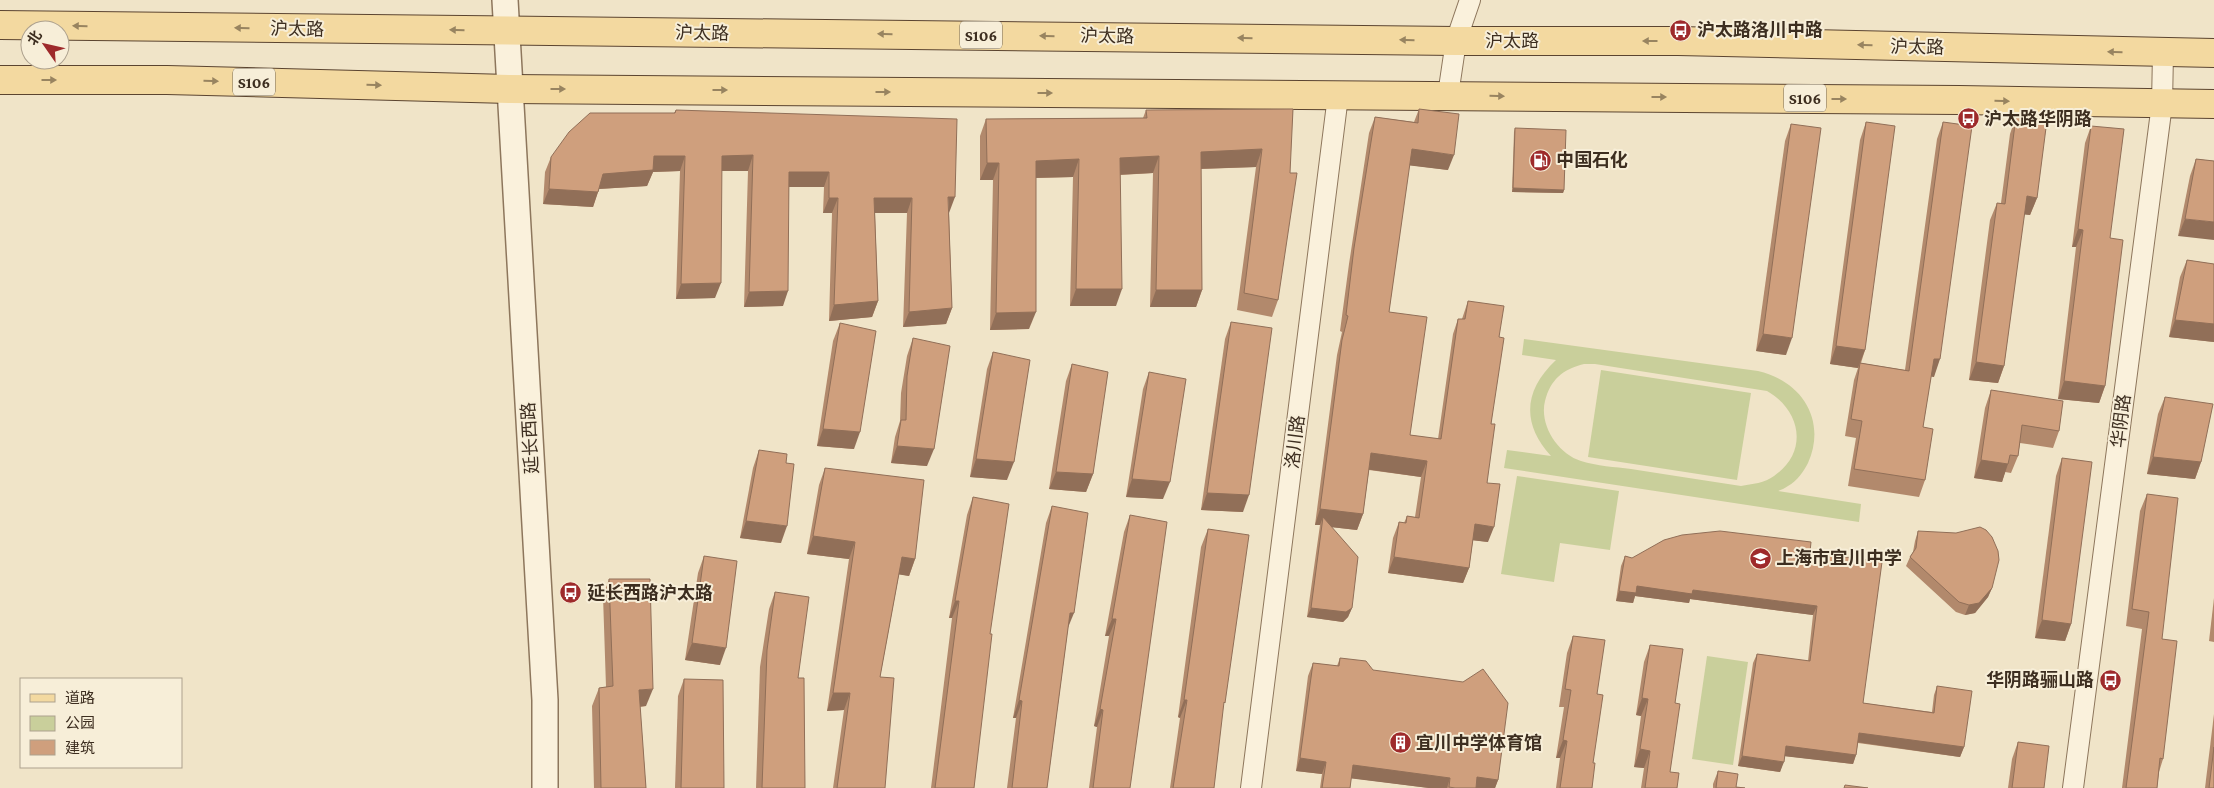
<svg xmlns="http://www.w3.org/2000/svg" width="2214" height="788" font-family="'Crimson Pro','Noto Sans SC',serif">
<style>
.green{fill:#c9cf9b;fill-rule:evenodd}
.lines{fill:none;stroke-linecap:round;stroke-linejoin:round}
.minor-casing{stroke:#8d765c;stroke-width:22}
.tertiary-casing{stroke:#8d765c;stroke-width:28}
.primary-casing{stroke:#5b4430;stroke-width:30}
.minor{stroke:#faf1dc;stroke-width:20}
.tertiary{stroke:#faf1dc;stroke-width:25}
.primary{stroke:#f3d9a0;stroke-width:28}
.wall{fill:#b2896c}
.shaded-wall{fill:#916f58}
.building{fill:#cf9f7d;stroke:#916f58}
.oneway{fill:#988460}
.labels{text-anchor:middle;stroke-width:4;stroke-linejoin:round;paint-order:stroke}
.shield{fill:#f7eed8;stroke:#756857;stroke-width:1}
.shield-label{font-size:16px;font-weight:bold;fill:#3d2e20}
.street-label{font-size:18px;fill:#3d2e20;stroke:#f7eed8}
.poi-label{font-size:18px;font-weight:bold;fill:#3d2e20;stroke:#f7eed8;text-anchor:start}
</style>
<rect width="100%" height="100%" fill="#f0e4c8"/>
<g class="green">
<path d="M 1524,339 L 1758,371 C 1802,381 1827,420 1808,463 C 1804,471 1797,481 1788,486 C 1785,488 1781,490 1778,491 L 1861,504 L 1859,522 L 1504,468 L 1507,450 L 1551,456 C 1521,423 1524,390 1556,360 L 1522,355 ZM 1584,364 L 1595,364 L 1767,391 C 1801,410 1809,452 1774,476 C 1765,483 1752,484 1741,486 C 1704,480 1667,475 1631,469 C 1615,467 1597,466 1581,461 C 1558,454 1539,425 1545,401 C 1550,380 1563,369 1584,364 Z"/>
<polygon points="1601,370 1751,393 1737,480 1588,457"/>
<polygon points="1517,476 1619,491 1610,550 1560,543 1554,582 1501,574"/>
<polygon points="1707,656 1748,662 1733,765 1692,759"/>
</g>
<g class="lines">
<defs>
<g id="minor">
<polyline points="1448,95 1456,41 1470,0"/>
<polyline points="1251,788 1338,96"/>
<polyline points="2073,788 2162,104 2163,53"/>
</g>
<polyline id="tertiary" points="505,0 545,700 545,788"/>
<g id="primary">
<polyline points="0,25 1456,41 1678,41 2214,53"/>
<polyline points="0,80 167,80 509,89 1959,100 2214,104"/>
</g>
</defs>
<use href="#minor" class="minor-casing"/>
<use href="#tertiary" class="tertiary-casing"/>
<use href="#primary" class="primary-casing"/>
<use href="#minor" class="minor"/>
<use href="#tertiary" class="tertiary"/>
<use href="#primary" class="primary"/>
</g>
<g class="wall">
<polygon points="1293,109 1278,300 1272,317 1237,310 1256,167 1201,169 1202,290 1196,307 1150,307 1153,173 1120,175 1116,306 1070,306 1073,177 1036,178 1029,329 990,330 993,180 980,180 980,136 986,119 1143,118 1146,110"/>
<polygon points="1419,109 1448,170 1409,165 1389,312 1410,435 1438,439 1453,334 1458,319 1462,319 1468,301 1499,337 1491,424 1487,483 1488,542 1473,540 1469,568 1463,583 1388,573 1393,538 1399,522 1404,523 1407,516 1415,517 1421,477 1369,470 1363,514 1357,530 1331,527 1352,608 1348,617 1343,622 1307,617 1320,525 1315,525 1337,355 1342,332 1340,331 1349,264 1369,133 1375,117 1414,122"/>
<polygon points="676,110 949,213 952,308 946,324 903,327 907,213 875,213 878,301 872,317 829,321 832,213 823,213 824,187 789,187 783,306 744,307 748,171 721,171 715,298 676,299 680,171 653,172 647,186 599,189 593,207 543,204 545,172 551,157 674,113"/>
<polygon points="2016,116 2037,198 2030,215 2024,214 2004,366 1998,383 1969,380 1990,220 1997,203 2001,203 2010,134"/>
<polygon points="1866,122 1865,350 1861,363 1905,370 1937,139 1943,122 1934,377 1931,376 1923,427 1925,480 1919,497 1848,486 1856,438 1845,436 1854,380 1858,368 1830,364 1860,140"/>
<polygon points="1791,124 1786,355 1756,351 1785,141"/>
<polygon points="2091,126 2110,238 2105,386 2099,403 2058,399 2076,247 2072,247 2085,143"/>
<polygon points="1515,128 1564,190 1563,193 1512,192 1514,132"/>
<polygon points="2196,159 2214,161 2178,236 2190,176"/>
<polygon points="2187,260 2214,264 2214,342 2169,337 2180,277"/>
<polygon points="1231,322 1243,512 1201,510 1225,339"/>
<polygon points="840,323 854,449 817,446 833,341"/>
<polygon points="913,338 927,466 891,463 895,437 900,421 901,393 907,356"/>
<polygon points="993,352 1007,480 970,477 987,369"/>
<polygon points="1072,364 1093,474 1086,492 1049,489 1066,381"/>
<polygon points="1149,372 1163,499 1126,497 1143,389"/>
<polygon points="1991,390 2059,431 2053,448 2020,443 2018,456 2011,473 2005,472 2002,482 1974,478 1985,408"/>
<polygon points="2165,397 2201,462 2195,479 2147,474 2158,414"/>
<polygon points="759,450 781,543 740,538 753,468"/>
<polygon points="2062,458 2071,624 2065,641 2035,638 2056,476"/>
<polygon points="825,468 915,559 909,576 899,574 880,677 885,788 833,788 844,710 827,711 849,559 807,554 819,485"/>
<polygon points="2147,494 2162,639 2163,759 2159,772 2157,788 2122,788 2142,629 2126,626 2140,511"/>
<polygon points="973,497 990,634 974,788 931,788 952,618 949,618 967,515"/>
<polygon points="1052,506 1068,628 1047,788 1007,788 1016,718 1013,718 1046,523"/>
<polygon points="1130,515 1130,788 1089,788 1097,727 1094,726 1109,636 1105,636 1124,532"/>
<polygon points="1208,529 1214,788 1170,788 1180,718 1178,717 1201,547"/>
<polygon points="1918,531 1992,588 1988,597 1975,613 1965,615 1956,612 1906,566 1910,557 1913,552 1915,541"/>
<polygon points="1810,552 1863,703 1932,712 1934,695 1937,686 1964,747 1960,757 1858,743 1856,755 1853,764 1785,756 1780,772 1738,766 1753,663 1757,654 1808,661 1813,615 1690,599 1689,603 1635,596 1633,603 1616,601 1621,566 1625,556 1632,558"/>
<polygon points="704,556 720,665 685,660 698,573"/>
<polygon points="609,579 646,706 640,707 646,788 594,788 592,706 599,688 606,687 603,596"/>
<polygon points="775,592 798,678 805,788 756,788 760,667 769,609"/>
<polygon points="2214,598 2214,642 2209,641"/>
<polygon points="1573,636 1597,694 1593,763 1592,788 1556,788 1560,758 1556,758 1564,707 1559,707 1567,653"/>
<polygon points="1650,645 1675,703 1670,772 1677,788 1641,788 1644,768 1634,767 1641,716 1636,715 1644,662"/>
<polygon points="1340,658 1373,670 1498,780 1495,788 1429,788 1351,778 1350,788 1320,788 1322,774 1296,771 1308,676 1313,663 1337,666"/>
<polygon points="684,679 724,788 675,788 678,696"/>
<polygon points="2214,714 2214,788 2205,788"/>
<polygon points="2018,742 2044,788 2008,788 2012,759"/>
<polygon points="1718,771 1736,787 1745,788 1713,788 1713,784"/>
</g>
<g class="shaded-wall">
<polygon points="1262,149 1256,167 1194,169 1201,152"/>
<polygon points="1412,149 1454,155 1448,170 1406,165"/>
<polygon points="753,155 748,171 716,171 722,156"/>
<polygon points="654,156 685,156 680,171 653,172 647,186 598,189 603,174"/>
<polygon points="1159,156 1153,173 1114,175 1120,158"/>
<polygon points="1079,159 1073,177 1030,178 1036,161"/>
<polygon points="987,163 999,163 993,180 980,180"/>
<polygon points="789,172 829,172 824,187 784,187"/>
<polygon points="1513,188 1564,190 1563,193 1512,192"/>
<polygon points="549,189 598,192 593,207 543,204"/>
<polygon points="2027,196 2037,198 2030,215 2020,214"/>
<polygon points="948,197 955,197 949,213"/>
<polygon points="829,198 838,198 832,213 823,213"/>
<polygon points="874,198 912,198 907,213 869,213"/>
<polygon points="2185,219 2214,222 2214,240 2178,236"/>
<polygon points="2078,229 2083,230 2076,247 2072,247"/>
<polygon points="721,283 715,298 676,299 681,284"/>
<polygon points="1076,289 1122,289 1116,306 1070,306"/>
<polygon points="1156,290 1202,290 1196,307 1150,307"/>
<polygon points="788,291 783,306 744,307 749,292"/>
<polygon points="878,301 872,317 829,321 834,305"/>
<polygon points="952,308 946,324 903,327 909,312"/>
<polygon points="1036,312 1029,329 990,330 996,313"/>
<polygon points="2175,320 2214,324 2214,342 2169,337"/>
<polygon points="1763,334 1792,338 1786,355 1756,351"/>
<polygon points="1836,346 1865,350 1858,368 1830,364"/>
<polygon points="1934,359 1940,359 1934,377 1928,376"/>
<polygon points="1976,362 2004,366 1998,383 1969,380"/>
<polygon points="2064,381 2105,386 2099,403 2058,399"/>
<polygon points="823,429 860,432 854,449 817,446"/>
<polygon points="897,446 934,449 927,466 891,463"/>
<polygon points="1371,453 1427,461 1421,477 1365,469"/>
<polygon points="2153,457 2201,462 2195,479 2147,474"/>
<polygon points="976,459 1014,462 1007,480 970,477"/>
<polygon points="1981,460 2008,464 2002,482 1974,478"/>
<polygon points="1056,472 1093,474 1086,492 1049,489"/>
<polygon points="1132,479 1170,482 1163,499 1126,497"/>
<polygon points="1207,493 1249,495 1243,512 1201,510"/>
<polygon points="1320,509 1363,514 1357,530 1322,526 1323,517 1320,525 1315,525"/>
<polygon points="746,521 787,526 781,543 740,538"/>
<polygon points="1475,524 1494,527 1488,542 1470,540"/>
<polygon points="813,536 855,542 849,559 807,554"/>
<polygon points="902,557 915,559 909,576 896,574"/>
<polygon points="1394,557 1469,568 1463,583 1388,573"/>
<polygon points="1637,586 1693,590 1817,606 1813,615 1690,599 1689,603 1635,596 1633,603 1616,601 1619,591"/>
<polygon points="1992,588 1988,597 1975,613 1965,615 1969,605"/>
<polygon points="955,601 959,601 952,618 949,618"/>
<polygon points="1311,608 1352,608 1348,617 1343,622 1307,617"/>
<polygon points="1070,613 1074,613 1067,630"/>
<polygon points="1112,619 1116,619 1109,636 1105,636"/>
<polygon points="2042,620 2071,624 2065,641 2035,638"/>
<polygon points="692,643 726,648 720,665 685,660"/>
<polygon points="653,689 646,706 633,707 639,690"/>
<polygon points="833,693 850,693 844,710 827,711"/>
<polygon points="1642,698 1648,699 1641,716 1636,715"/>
<polygon points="1019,700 1022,701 1016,718 1013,718"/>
<polygon points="1184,700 1187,700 1180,718 1178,717"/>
<polygon points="1100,709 1103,710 1097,727 1094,726"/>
<polygon points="1859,733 1964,747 1960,757 1856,742"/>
<polygon points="1563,740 1567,741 1560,758 1556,758"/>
<polygon points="1786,746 1856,755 1853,764 1783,756"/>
<polygon points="1640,749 1650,751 1644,768 1634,767"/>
<polygon points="1742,756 1784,762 1780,772 1738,766"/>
<polygon points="1300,758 1326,762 1322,774 1296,771"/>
<polygon points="1353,765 1450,778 1447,788 1429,788 1348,778"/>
<polygon points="1477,777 1498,780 1495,788 1474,788"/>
</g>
<g class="building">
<polygon points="1293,109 1290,173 1297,173 1278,300 1244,293 1262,149 1201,152 1202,290 1156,290 1159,156 1120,158 1122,289 1076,289 1079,159 1036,161 1036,312 996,313 999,163 987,163 986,119 1147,118 1146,110"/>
<polygon points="1419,109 1459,114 1454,155 1412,149 1389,312 1427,317 1410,435 1441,439 1458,319 1465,319 1468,301 1504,306 1499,337 1504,338 1491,424 1495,424 1487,483 1500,484 1494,527 1475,524 1469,568 1394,557 1399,522 1406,523 1407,516 1419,518 1427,461 1371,453 1363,514 1320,509 1342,340 1348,316 1346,315 1354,248 1375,117 1418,123"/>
<polygon points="676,110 957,119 955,197 948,197 952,308 909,312 912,198 874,198 878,301 834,305 838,198 829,198 829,172 789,172 788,291 749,292 753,155 722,156 721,283 681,284 685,156 654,156 653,170 603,174 598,192 549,189 551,157 569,132 590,113 675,113"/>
<polygon points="2016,116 2047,120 2037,198 2027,196 2004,366 1976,362 1997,203 2005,204"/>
<polygon points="1866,122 1895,126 1865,350 1836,346"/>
<polygon points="1943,122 1972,126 1940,359 1934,359 1923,427 1933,429 1925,480 1854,469 1862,421 1851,419 1860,363 1909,371"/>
<polygon points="1791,124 1821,128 1792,338 1763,334"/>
<polygon points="2091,126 2124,129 2110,238 2123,240 2105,386 2064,381 2083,230 2078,229"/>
<polygon points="1515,128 1566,130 1564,190 1513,188"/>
<polygon points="2196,159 2214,161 2214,222 2185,219"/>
<polygon points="2187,260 2214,264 2214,324 2175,320"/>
<polygon points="1231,322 1272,328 1249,495 1207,493"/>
<polygon points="840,323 876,331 860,432 823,429"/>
<polygon points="913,338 950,346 934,449 897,446 901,420 906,420 907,376"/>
<polygon points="993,352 1030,360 1014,462 976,459"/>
<polygon points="1072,364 1108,372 1093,474 1056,472"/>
<polygon points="1149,372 1186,379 1170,482 1132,479"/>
<polygon points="1991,390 2063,401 2059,431 2022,425 2018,456 2010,455 2008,464 1981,460"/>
<polygon points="2165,397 2213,404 2201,462 2153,457"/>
<polygon points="759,450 787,454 786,463 794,464 787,526 746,521"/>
<polygon points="2062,458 2092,462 2071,624 2042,620"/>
<polygon points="825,468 924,480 915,559 902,557 880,677 894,678 885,788 837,788 850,693 833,693 855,542 813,536"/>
<polygon points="2147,494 2178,498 2162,639 2177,641 2163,759 2160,758 2157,788 2126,788 2149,612 2132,609"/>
<polygon points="973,497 1009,504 990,634 992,634 974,788 935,788 959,601 955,601"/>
<polygon points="1052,506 1088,513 1074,613 1070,613 1047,788 1012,788 1022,701 1019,700"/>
<polygon points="1130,515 1167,522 1130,788 1093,788 1103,710 1100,709 1116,619 1112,619"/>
<polygon points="1323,517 1358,557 1352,608 1346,612 1311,608"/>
<polygon points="1980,527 1986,530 1992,537 1998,551 1999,560 1992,588 1979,603 1969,605 1959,602 1910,557 1916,548 1918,531 1956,533"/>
<polygon points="1208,529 1249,535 1225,703 1224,702 1214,788 1173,788 1187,700 1184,700"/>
<polygon points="1720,531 1811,542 1810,552 1882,562 1863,703 1934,713 1937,686 1972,691 1964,747 1859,733 1856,755 1786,746 1784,762 1742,756 1757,654 1810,661 1817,606 1693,590 1692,594 1637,586 1636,593 1619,591 1625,556 1632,558 1664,540 1682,535"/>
<polygon points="704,556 737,561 726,648 692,643"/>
<polygon points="609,579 650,579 653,689 639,690 646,788 601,788 599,688 613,686"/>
<polygon points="775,592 809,597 798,678 804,678 805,788 762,788 767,650"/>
<polygon points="1573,636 1605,640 1597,694 1603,695 1593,763 1595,763 1592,788 1560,788 1567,741 1563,740 1571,690 1565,689"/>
<polygon points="1650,645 1683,649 1675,703 1680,704 1670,772 1679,773 1677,788 1645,788 1650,751 1640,749 1648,699 1642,698"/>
<polygon points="1340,658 1366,661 1373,670 1463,682 1483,669 1508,703 1498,780 1477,777 1476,788 1455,788 1449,787 1450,778 1353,765 1350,788 1322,788 1326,762 1300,758 1313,663 1339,666"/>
<polygon points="684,679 723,680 724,788 681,788"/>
<polygon points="2018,742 2049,746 2044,788 2012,788"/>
<polygon points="2214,747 2214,788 2209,788"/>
<polygon points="1718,771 1738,774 1736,787 1745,788 1716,788"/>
<polygon points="1845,785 1868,788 1844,788"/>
</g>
<defs><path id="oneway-solid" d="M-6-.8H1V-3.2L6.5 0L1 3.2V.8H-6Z" transform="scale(1.25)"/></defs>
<g class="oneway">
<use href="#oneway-solid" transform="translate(80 26) rotate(-179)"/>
<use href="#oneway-solid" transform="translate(242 28) rotate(-179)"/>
<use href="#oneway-solid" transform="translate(457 30) rotate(-179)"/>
<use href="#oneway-solid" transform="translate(885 34) rotate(-179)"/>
<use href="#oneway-solid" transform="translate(1047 36) rotate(-179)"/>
<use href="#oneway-solid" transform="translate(1245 38) rotate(-179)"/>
<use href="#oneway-solid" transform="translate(1407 40) rotate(-179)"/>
<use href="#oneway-solid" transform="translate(1650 41) rotate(180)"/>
<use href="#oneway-solid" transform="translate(1865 45) rotate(-179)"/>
<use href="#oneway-solid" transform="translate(2115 52) rotate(-179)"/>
<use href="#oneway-solid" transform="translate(49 80)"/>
<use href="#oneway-solid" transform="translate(211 81) rotate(1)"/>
<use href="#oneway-solid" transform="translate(374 85) rotate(1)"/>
<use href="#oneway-solid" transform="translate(558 89)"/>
<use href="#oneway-solid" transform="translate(720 90)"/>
<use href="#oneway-solid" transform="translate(883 92)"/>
<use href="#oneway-solid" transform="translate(1045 93)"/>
<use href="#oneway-solid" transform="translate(1497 96) rotate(1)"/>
<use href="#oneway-solid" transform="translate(1659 97)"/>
<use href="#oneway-solid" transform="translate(1839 99)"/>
<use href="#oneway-solid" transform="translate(2002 101) rotate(1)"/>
</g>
<defs>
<symbol id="bus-disc" viewBox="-11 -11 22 22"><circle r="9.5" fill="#9e2a2b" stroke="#f7eed8"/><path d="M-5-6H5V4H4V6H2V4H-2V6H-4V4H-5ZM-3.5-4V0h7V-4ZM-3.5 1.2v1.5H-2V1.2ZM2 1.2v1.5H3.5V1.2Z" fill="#fff"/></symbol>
<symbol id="fuel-disc" viewBox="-11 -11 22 22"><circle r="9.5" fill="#9e2a2b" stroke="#f7eed8"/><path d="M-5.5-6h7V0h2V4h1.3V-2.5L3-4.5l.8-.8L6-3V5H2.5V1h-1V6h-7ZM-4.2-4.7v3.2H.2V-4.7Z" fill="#fff"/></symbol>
<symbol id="school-disc" viewBox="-11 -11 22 22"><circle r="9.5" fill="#9e2a2b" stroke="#f7eed8"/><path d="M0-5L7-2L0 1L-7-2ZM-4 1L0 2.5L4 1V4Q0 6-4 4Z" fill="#fff"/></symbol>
<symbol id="building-disc" viewBox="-11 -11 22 22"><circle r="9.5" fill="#9e2a2b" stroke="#f7eed8"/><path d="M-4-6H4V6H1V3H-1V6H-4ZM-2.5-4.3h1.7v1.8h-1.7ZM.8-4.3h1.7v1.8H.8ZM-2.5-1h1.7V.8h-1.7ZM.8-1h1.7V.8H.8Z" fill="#fff"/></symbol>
</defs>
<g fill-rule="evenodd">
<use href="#bus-disc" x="1668" y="18" width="25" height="25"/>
<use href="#bus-disc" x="1956" y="106" width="25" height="25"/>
<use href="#fuel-disc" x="1528" y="148" width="25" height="25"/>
<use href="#school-disc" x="1748" y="546" width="25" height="25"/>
<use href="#bus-disc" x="558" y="580" width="25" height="25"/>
<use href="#bus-disc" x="2098" y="668" width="25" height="25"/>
<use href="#building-disc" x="1388" y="730" width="25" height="25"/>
</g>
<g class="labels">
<g class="shield">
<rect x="960" y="21.5" width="42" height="27" rx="4"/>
<rect x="233" y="68.5" width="42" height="27" rx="4"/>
<rect x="1784" y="84.5" width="42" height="27" rx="4"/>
</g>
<g class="shield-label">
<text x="981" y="41">S106</text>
<text x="254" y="88">S106</text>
<text x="1805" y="104">S106</text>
</g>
<g class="street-label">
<text transform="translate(297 29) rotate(1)" y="6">沪太路</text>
<text transform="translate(702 33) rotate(1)" y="6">沪太路</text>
<text transform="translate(1107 36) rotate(1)" y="6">沪太路</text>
<text x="1512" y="47">沪太路</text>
<text transform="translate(1917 47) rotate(1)" y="6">沪太路</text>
<text transform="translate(2121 421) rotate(-83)" y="6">华阴路</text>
<text transform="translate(530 438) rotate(-93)" y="6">延长西路</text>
<text transform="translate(1295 442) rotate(-83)" y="6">洛川路</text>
</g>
<g class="poi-label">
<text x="1697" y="36">沪太路洛川中路</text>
<text x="1984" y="125">沪太路华阴路</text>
<text x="1556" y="166">中国石化</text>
<text x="1776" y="564">上海市宜川中学</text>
<text x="587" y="599">延长西路沪太路</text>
<text x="2094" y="686" text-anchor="end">华阴路骊山路</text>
<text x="1416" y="749">宜川中学体育馆</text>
</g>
</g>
<rect x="20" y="678" width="162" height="90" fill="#f7eed8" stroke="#ada18e"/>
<rect x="30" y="694" width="25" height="8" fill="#f3d9a0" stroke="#ada18e"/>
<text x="65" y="703" font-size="15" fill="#3d2e20">道路</text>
<rect x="30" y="716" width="25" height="15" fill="#c9cf9b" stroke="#ada18e"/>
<text x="65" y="728" font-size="15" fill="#3d2e20">公园</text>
<rect x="30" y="740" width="25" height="15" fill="#cf9f7d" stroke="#ada18e"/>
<text x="65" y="753" font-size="15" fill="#3d2e20">建筑</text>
<g transform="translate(45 45) rotate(304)"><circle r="24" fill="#f7eed8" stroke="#ada18e"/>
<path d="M0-4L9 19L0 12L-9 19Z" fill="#9e2a2b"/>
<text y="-8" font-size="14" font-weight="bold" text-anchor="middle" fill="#3d2e20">北</text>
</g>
</svg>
